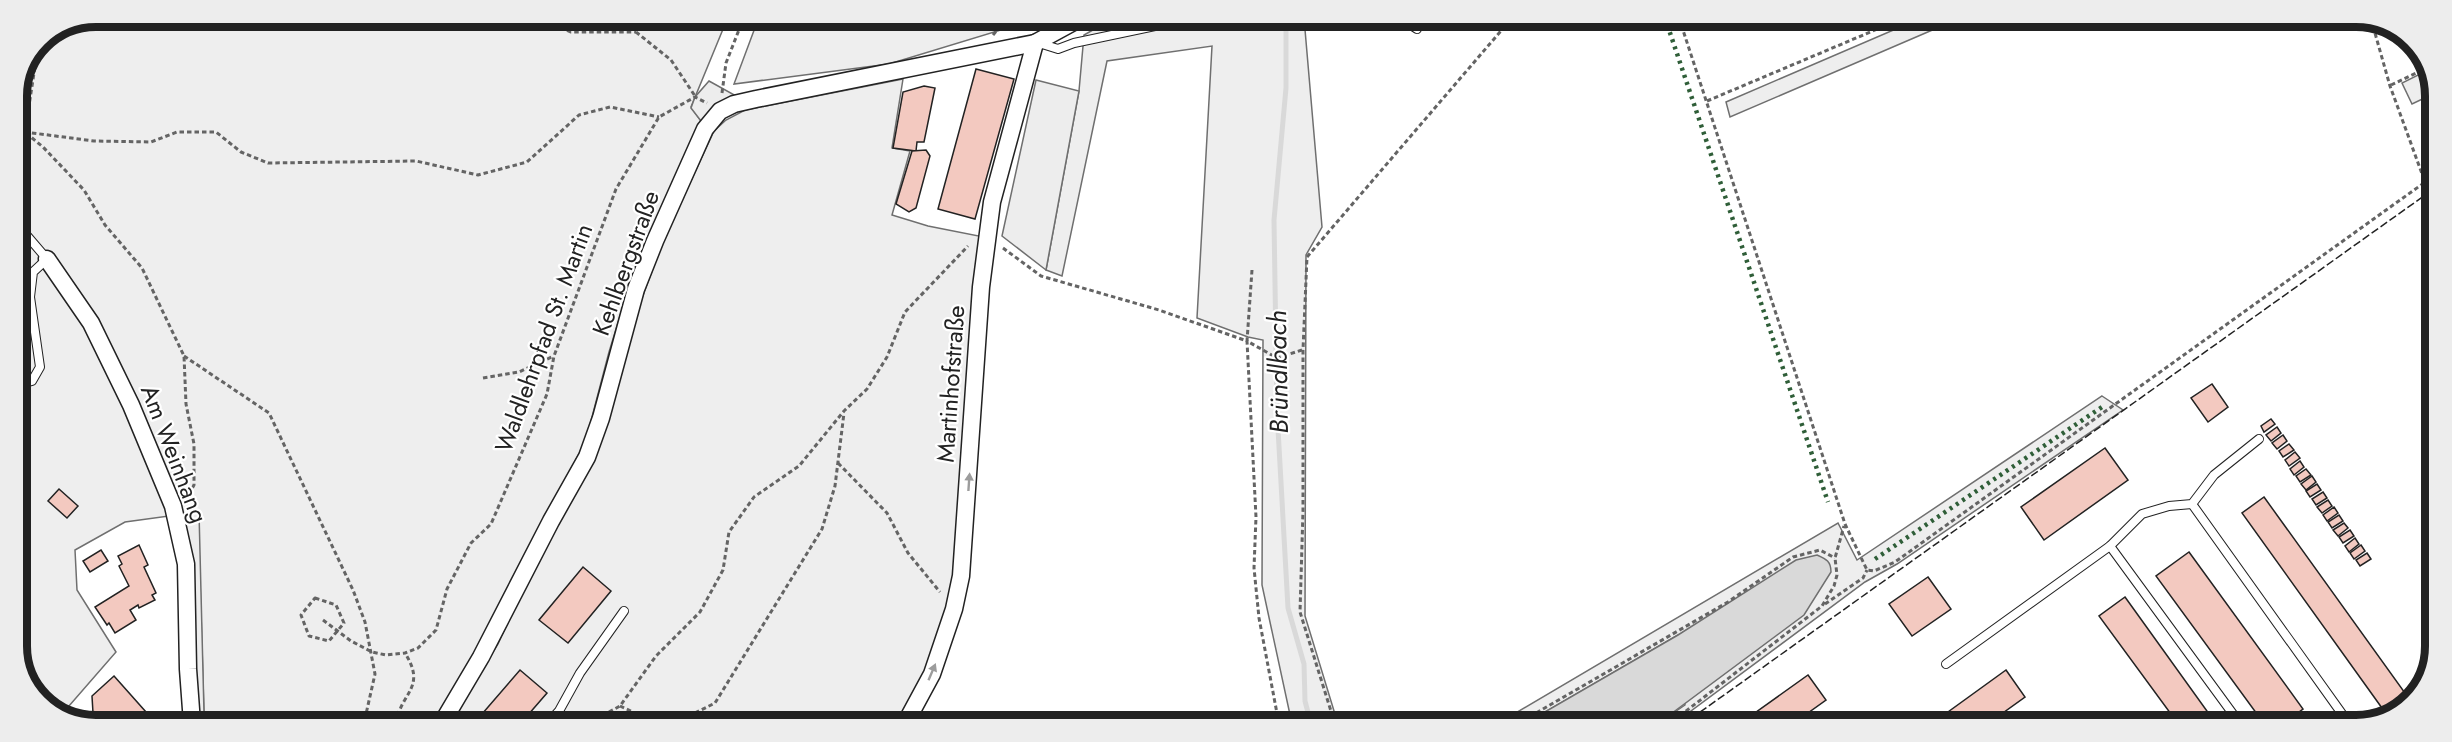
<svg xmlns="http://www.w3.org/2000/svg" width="2452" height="742" font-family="Jost,sans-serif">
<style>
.green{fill:#eee;stroke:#6f6f6f;stroke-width:1.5}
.parking{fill:#ededed;stroke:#6f6f6f;stroke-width:1.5}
.water{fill:#d9d9d9;stroke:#6f6f6f;stroke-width:1.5}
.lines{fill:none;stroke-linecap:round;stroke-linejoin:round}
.stream{stroke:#d9d9d9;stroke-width:5}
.building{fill:#f3c9c0;stroke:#222;stroke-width:1.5}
.service-casing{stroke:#222;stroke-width:10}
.minor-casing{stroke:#222;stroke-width:19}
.path{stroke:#646464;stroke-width:3;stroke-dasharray:4.5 3;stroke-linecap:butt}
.service{stroke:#fff;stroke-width:8}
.minor{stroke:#fff;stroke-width:16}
.hedge{stroke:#2f5e38;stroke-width:4.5;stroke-dasharray:3 4.5;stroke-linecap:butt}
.fence{stroke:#222;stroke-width:1.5;stroke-dasharray:8 3;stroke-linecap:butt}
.oneway{fill:#9c9c9c}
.labels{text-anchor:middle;stroke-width:4.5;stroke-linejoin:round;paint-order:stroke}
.street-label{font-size:24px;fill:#222;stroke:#fff}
.water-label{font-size:26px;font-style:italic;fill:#222;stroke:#fff}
.rim{fill:none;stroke:#222;stroke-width:8}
</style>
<rect width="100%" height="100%" fill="#fff"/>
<g class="green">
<polygon points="96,17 728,17 691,107 701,121 624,303 609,352 586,440 490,627 435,723 207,723 204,713 198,512 125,522 75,550 77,590 116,652 62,714 36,698 17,652 17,95 40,39"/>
<polygon points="759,17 1035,18 1027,22 889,64 734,84"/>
<polygon points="1114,18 1304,18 1322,227 1306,255 1305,616 1338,724 1292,724 1262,585 1263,340 1248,337 1197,318 1212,46 1107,61 1062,276 1046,270 1079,91 1084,35"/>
<polygon points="1919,19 1958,19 1730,117 1726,102"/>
<polygon points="2428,70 2435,93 2412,104 2402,83"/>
<polygon points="903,79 892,148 910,151 892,215 928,226 984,237 956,586 931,669 900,724 449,723 498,644 538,556 628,336 663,241 714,131 726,120 745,110"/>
<polygon points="2102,396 2123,410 1897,564 1865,582 1672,725 1656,725 1685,705 1678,635 1524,724 1497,724 1838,523 1857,560"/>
</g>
<g class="parking">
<polygon points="1036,80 1079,91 1046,270 1002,236"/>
<polygon points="709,81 738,97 701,121 691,108 695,97"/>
<polygon points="199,512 204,713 207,723 197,723 184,515"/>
</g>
<path class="water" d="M 1817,555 C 1826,559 1831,561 1831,572 L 1804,615 L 1656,725 L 1524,724 L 1678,635 L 1796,560 Z"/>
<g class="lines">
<polyline class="stream" points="1286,18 1286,88 1274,220 1277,411 1288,608 1304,664 1305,701 1311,724"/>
</g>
<g class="building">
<polygon points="976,69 1014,79 975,219 938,209"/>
<polygon points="924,86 935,88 924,142 917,142 916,151 893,148 903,92"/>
<polygon points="926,150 930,156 916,208 909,212 896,204 912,151"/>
<polygon points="2212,384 2228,407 2208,422 2191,398"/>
<polygon points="2271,419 2275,424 2264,432 2261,426"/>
<polygon points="2277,427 2281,433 2271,441 2266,435"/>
<polygon points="2283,435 2287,441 2277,449 2272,443"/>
<polygon points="2289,444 2294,450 2283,457 2279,451"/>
<polygon points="2105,448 2128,480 2044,540 2021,507"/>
<polygon points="2295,452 2300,458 2289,466 2285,460"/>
<polygon points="2300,461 2304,467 2294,475 2290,469"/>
<polygon points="2306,469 2311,475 2300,482 2296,476"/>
<polygon points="2312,476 2316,482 2306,490 2301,484"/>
<polygon points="2317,484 2321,490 2310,497 2306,491"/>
<polygon points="59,489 78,506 67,518 48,501"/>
<polygon points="2323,492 2327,498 2316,505 2312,499"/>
<polygon points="2264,497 2410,700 2405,709 2387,715 2242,513"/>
<polygon points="2328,500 2332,506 2322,513 2317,507"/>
<polygon points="2334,507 2338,513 2327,521 2323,515"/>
<polygon points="2339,515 2343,521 2332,528 2328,522"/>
<polygon points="2344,523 2348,528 2338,536 2333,530"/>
<polygon points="2350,530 2354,536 2343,543 2339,537"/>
<polygon points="2355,538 2359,544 2349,552 2345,546"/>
<polygon points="139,545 148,565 144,567 156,593 152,595 155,600 139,608 138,605 130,610 136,620 115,633 109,623 107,625 95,607 129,586 119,566 122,564 118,556"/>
<polygon points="2361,545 2365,551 2354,559 2350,553"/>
<polygon points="101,550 108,561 90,572 83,561"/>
<polygon points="2189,552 2303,709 2281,725 2265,725 2156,576"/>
<polygon points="2367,553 2371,559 2360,566 2356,560"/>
<polygon points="583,567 611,591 568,643 539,620"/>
<polygon points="1928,577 1951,609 1912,636 1889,604"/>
<polygon points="2125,597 2217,725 2179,725 2099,616"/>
<polygon points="520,670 547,693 521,723 478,723 476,721"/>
<polygon points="2006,670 2025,697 1986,725 1930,725"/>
<polygon points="1808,675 1826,700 1791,725 1738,725"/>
<polygon points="114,676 146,712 133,723 102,723 93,713 92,696"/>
<polygon points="2308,714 2316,725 2293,725"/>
</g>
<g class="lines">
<defs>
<g id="service">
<polyline points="1400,18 1417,29"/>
<polyline points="1039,43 1058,49 1074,43 1193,18"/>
<polyline points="17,224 47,259 33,272 30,297 40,367 32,381 17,385"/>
<polyline points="2192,504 2350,725"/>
<polyline points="2110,546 2241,725"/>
<polyline points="1946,664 2110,546 2142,514 2169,506 2192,504 2214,475 2259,439"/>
<polyline points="548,723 559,711 580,673 624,611"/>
</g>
<g id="minor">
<polyline points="47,259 91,323 131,405 173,506 186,564 188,669 192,723"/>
<polyline points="442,723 481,657 551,521 587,457 601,418 636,289 655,241 705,129 720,111 734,104 756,99 1035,43 1081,18"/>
<polyline points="905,724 932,674 954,609 961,576 981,287 992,202 1035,43"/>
</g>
</defs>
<use href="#service" class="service-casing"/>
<use href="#minor" class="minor-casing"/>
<g class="path">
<polyline points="532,17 571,32 636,32"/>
<polyline points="634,17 636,32 671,60 695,96"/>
<polyline points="1679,18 1845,524 1867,570 1874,571 1895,562 2435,175"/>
<polyline points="2371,19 2390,86 2425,182"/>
<polyline points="993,35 1007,18"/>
<polyline points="2391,85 2427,68"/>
<polyline points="722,93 726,63 744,17"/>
<polyline points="1707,101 1901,19"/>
<polyline points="17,133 25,132 94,141 151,142 177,132 216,132 241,152 268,163 416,161 478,175 527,162 579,115 610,107 659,117"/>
<polyline points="26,133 43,147 84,190 105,225 142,268 184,356 186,404 194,444 194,485 188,496"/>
<polyline points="17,203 24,197 25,132 36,60 50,35"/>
<polyline points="1003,248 1041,276 1159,310 1247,341 1256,517 1254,568 1259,618 1279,724"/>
<polyline points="17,254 27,256"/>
<polyline points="1252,270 1247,341 1277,358 1302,350"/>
<polyline points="184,356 269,413 353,590 365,622 375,674 364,723"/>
<polyline points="483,378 519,372 554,356"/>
<polyline points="838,463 887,513 908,553 940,592"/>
<polygon points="315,598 336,605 344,623 329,641 309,636 301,615"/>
<polyline points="1825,604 1863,578 1867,570"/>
<polyline points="323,620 351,641 372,652 386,655 405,653 418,648 436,630 447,589 471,543 491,524 547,394 554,356 616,189 659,117 695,97 707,103"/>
<polyline points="620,706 657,723"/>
<polyline points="573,713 600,717 620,706 656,656 700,612 723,570 729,532 754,497 799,466 844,411 867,389 887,357 905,312 968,246"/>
<path d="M 396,723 C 401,692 427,688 405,653"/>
<polyline points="675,723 715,703 822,529 835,486 844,413"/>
<polyline points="1335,724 1300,612 1303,511 1303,350 1307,257 1512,18"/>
<polyline points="1517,724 1728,602 1793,557 1820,550 1835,558"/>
<polyline points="1668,725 1822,606 1834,586 1837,575 1835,558 1844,526"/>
</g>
<use href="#service" class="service"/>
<use href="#minor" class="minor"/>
<g class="hedge">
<polyline points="1665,18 1828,502"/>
<polyline points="1875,559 2105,405"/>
</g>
<polyline class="fence" points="1682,725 2435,188"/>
</g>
<defs><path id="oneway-solid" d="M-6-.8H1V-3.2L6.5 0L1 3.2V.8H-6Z" transform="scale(1.5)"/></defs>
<g class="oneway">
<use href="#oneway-solid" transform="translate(969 482) rotate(-86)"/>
<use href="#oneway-solid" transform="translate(932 672) rotate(-67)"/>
</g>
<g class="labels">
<g class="street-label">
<text transform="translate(626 263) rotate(-70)" y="8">Kehlbergstraße</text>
<text transform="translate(544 338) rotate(-70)" y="8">Waldlehrpfad St. Martin</text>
<text transform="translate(951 384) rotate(-86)" y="8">Martinhofstraße</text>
<text transform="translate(174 454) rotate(69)" y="8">Am Weinhang</text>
</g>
<g class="water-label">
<text transform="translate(1278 372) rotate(-91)" y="9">Bründlbach</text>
</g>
</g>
<path d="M0 0H2452V742H0ZM96 27H2356A69 69 0 0 1 2425 96V646A69 69 0 0 1 2356 715H96A69 69 0 0 1 27 646V96A69 69 0 0 1 96 27Z" fill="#ededed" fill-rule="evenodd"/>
<path class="rim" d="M96 27H2356A69 69 0 0 1 2425 96V646A69 69 0 0 1 2356 715H96A69 69 0 0 1 27 646V96A69 69 0 0 1 96 27Z"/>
</svg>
